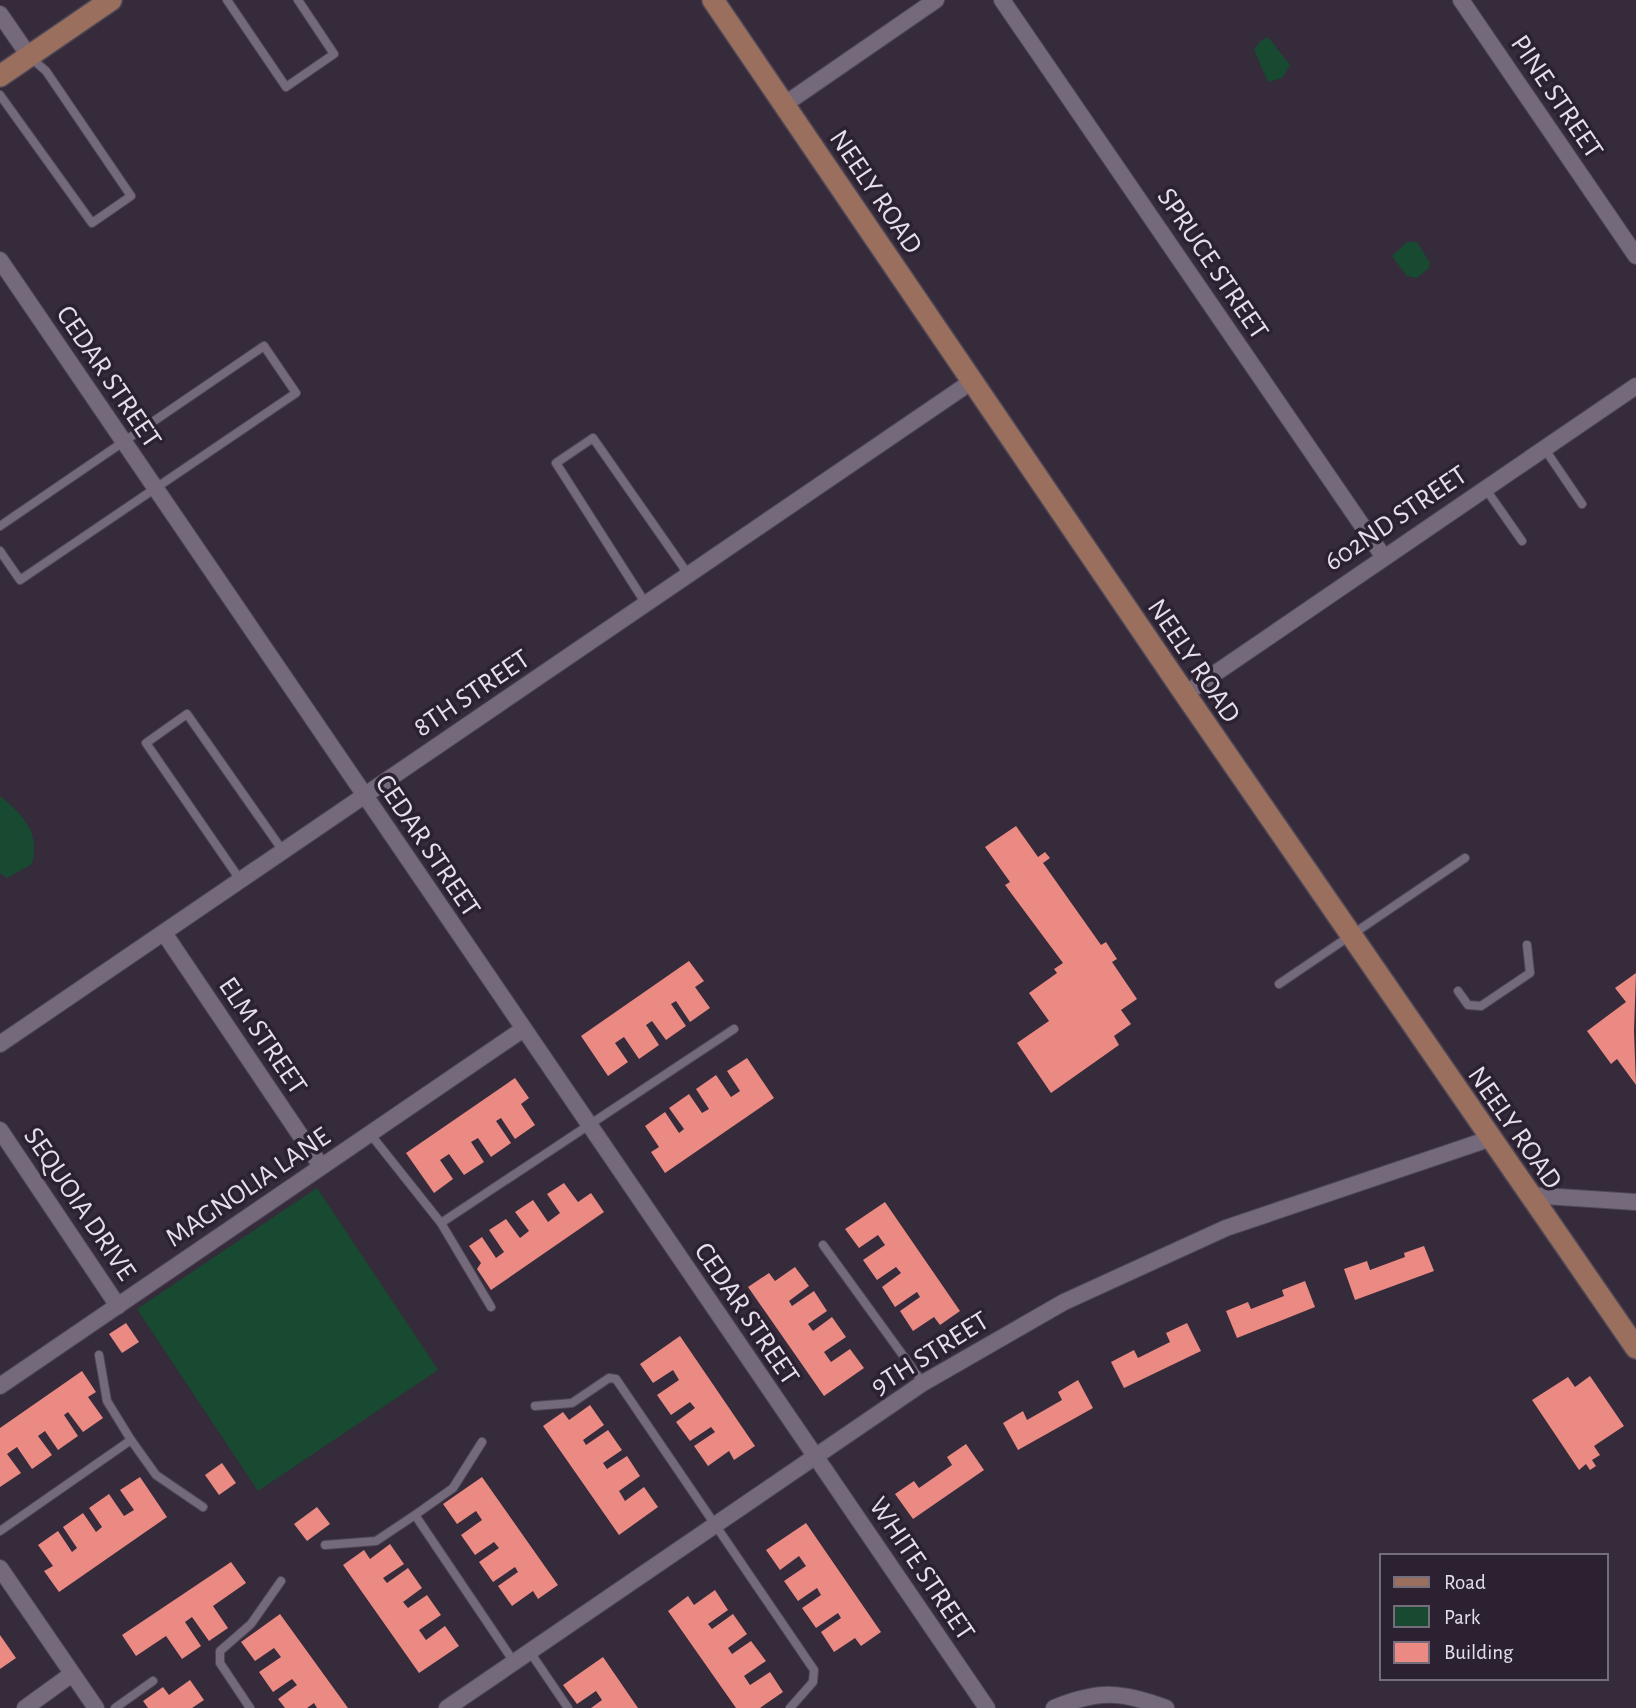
<svg xmlns="http://www.w3.org/2000/svg" width="1636" height="1708" font-family="'Alegreya Sans',sans-serif">
<style>
.green{fill:#174a31}
.building{fill:#eb8983}
.lines{fill:none;stroke-linecap:round;stroke-linejoin:round}
.lane-casing{stroke:#504856;stroke-width:10}
.street-casing{stroke:#504856;stroke-width:18}
.secondary-casing{stroke:#504856;stroke-width:24}
.lane{stroke:#756a7c;stroke-width:8}
.street{stroke:#756a7c;stroke-width:16}
.secondary{stroke:#9a6f5d;stroke-width:21}
.labels{text-anchor:middle;stroke-width:7;stroke-linejoin:round;paint-order:stroke}
.street-label{font-size:28px;fill:#e5dfea;stroke:#2b2131}
</style>
<rect width="100%" height="100%" fill="#352b3b"/>
<g class="green">
<polygon points="1268,37 1290,65 1282,78 1268,82 1254,50 1259,42"/>
<polygon points="1407,242 1417,242 1430,263 1429,268 1417,278 1407,276 1392,256"/>
<path d="M 0,796 C 23,815 40,831 32,864 L 7,878 L 0,873 Z"/>
<polygon points="317,1188 438,1370 258,1491 137,1309"/>
</g>
<g class="building">
<polygon points="1016,826 1038,857 1045,852 1050,858 1043,863 1101,945 1106,942 1117,959 1112,962 1137,999 1121,1010 1131,1024 1114,1036 1119,1045 1051,1093 1017,1043 1049,1021 1029,993 1057,973 1054,969 1063,963 1005,885 1010,882 985,847"/>
<polygon points="689,961 704,981 695,987 710,1008 690,1022 676,1001 671,1004 686,1026 666,1040 652,1021 646,1025 659,1045 639,1059 624,1037 615,1043 628,1062 608,1076 581,1036"/>
<polygon points="1636,973 1634,1031 1636,1085 1617,1059 1611,1064 1587,1031 1626,1002 1615,988"/>
<polygon points="747,1058 774,1098 665,1173 651,1152 659,1147 645,1126 665,1112 679,1133 684,1129 669,1108 689,1094 702,1113 709,1109 696,1089 716,1075 731,1097 740,1091 727,1071"/>
<polygon points="515,1078 529,1098 521,1104 535,1125 515,1139 501,1118 496,1121 511,1143 491,1157 478,1138 471,1142 484,1162 464,1175 449,1154 440,1160 453,1179 434,1193 406,1153"/>
<polygon points="564,1183 578,1202 591,1193 604,1212 491,1290 477,1269 481,1263 469,1246 482,1237 496,1258 504,1252 489,1230 506,1219 520,1238 529,1231 515,1212 533,1200 548,1222 560,1213 547,1194"/>
<polygon points="885,1202 960,1311 940,1325 934,1317 913,1331 900,1311 920,1297 917,1292 895,1307 882,1287 901,1273 896,1267 877,1280 863,1260 885,1245 878,1235 859,1248 845,1229"/>
<polygon points="1424,1246 1434,1271 1355,1300 1344,1269 1367,1261 1370,1270 1405,1257 1404,1253"/>
<polygon points="795,1267 809,1286 789,1301 792,1306 814,1291 827,1311 808,1324 813,1331 832,1317 846,1337 824,1352 831,1362 850,1349 864,1368 824,1396 748,1287 769,1273 775,1281"/>
<polygon points="1305,1281 1315,1307 1237,1338 1226,1311 1248,1302 1251,1309 1284,1296 1282,1290"/>
<polygon points="126,1323 139,1342 122,1353 109,1334"/>
<polygon points="1187,1323 1201,1351 1124,1388 1111,1362 1134,1350 1138,1358 1170,1342 1166,1333"/>
<polygon points="680,1336 755,1446 734,1460 729,1451 708,1466 694,1446 715,1432 711,1427 690,1441 676,1422 695,1408 690,1402 671,1415 657,1395 679,1380 673,1370 653,1383 640,1364"/>
<polygon points="82,1371 96,1392 88,1397 103,1418 83,1432 68,1412 64,1415 78,1436 58,1450 45,1431 38,1436 52,1455 32,1469 17,1447 7,1454 21,1473 0,1487 0,1428"/>
<polygon points="1590,1376 1624,1426 1594,1446 1600,1455 1592,1460 1596,1466 1590,1470 1586,1464 1579,1470 1532,1400 1568,1377 1575,1387"/>
<polygon points="1078,1380 1093,1408 1018,1450 1003,1423 1023,1411 1027,1420 1062,1400 1058,1392"/>
<polygon points="590,1405 604,1425 583,1440 586,1445 608,1430 622,1450 603,1463 607,1469 627,1456 640,1476 619,1491 625,1501 644,1487 658,1507 619,1535 543,1426 563,1412 569,1420"/>
<polygon points="966,1444 984,1470 913,1519 895,1494 914,1481 919,1488 952,1465 947,1457"/>
<polygon points="222,1463 236,1483 219,1495 205,1475"/>
<polygon points="140,1477 167,1517 59,1592 44,1571 53,1566 38,1545 58,1531 72,1552 77,1548 63,1527 83,1513 96,1532 102,1527 89,1508 109,1494 124,1516 134,1510 120,1490"/>
<polygon points="482,1477 558,1585 538,1599 533,1591 512,1606 498,1586 518,1572 515,1567 493,1582 479,1562 499,1548 494,1542 475,1555 461,1535 482,1520 476,1511 457,1524 443,1504"/>
<polygon points="317,1507 330,1524 307,1541 294,1524"/>
<polygon points="806,1523 881,1632 861,1646 855,1638 834,1652 821,1632 841,1618 838,1613 816,1628 802,1608 821,1595 817,1588 798,1601 784,1581 806,1566 799,1556 780,1570 766,1550"/>
<polygon points="390,1544 404,1564 383,1578 387,1583 408,1568 422,1588 403,1602 408,1608 427,1595 441,1615 419,1630 426,1640 445,1626 459,1646 419,1673 343,1565 364,1550 370,1559"/>
<polygon points="231,1562 246,1583 213,1606 228,1628 209,1641 192,1617 185,1622 201,1646 182,1659 166,1636 136,1656 122,1635"/>
<polygon points="715,1590 728,1610 708,1624 712,1629 733,1614 747,1634 728,1648 732,1654 751,1641 766,1661 744,1676 750,1685 770,1672 783,1692 760,1708 736,1708 668,1611 688,1596 694,1605"/>
<polygon points="280,1614 348,1708 317,1708 314,1703 307,1708 285,1708 278,1699 297,1685 292,1679 273,1692 259,1672 281,1657 274,1648 255,1661 241,1642"/>
<polygon points="0,1635 16,1658 0,1669"/>
<polygon points="603,1657 638,1708 591,1708 602,1700 596,1691 577,1704 563,1685"/>
<polygon points="190,1680 204,1700 192,1708 148,1708 143,1701 163,1687 169,1695"/>
</g>
<g class="lines">
<defs>
<g id="lane">
<polyline points="227,0 286,87 334,54 298,0"/>
<polyline points="0,95 92,223 131,196 46,71 31,58"/>
<polyline points="1544,448 1582,504"/>
<polyline points="1485,488 1522,541"/>
<polyline points="0,526 264,346 296,393 20,580 0,551"/>
<polyline points="646,604 556,463 593,438 688,574"/>
<polyline points="241,881 146,743 187,714 283,851"/>
<polyline points="1279,984 1465,858"/>
<polyline points="1458,991 1468,1005 1481,1006 1530,973 1527,945"/>
<polyline points="371,1135 441,1223 491,1307"/>
<polyline points="441,1223 734,1029"/>
<polyline points="823,1245 923,1383"/>
<polyline points="99,1355 107,1401 131,1440"/>
<polyline points="535,1406 572,1403 609,1378 616,1379 814,1670 813,1682 790,1708"/>
<polyline points="415,1515 453,1488 482,1442"/>
<polyline points="0,1531 131,1440 156,1475 203,1507"/>
<polyline points="325,1545 376,1541 415,1515 514,1662"/>
<polyline points="530,1652 568,1708"/>
<polyline points="115,1708 153,1681"/>
<polyline points="250,1708 220,1663 220,1651 251,1624 281,1581"/>
</g>
<g id="street">
<polyline points="1002,0 1383,556"/>
<polyline points="1461,0 1636,256"/>
<polyline points="0,14 29,56"/>
<polyline points="785,104 936,0"/>
<polyline points="0,260 987,1708"/>
<polyline points="1185,694 1636,386"/>
<polyline points="164,933 321,1166"/>
<polyline points="0,1044 971,382"/>
<polyline points="0,1130 118,1306"/>
<polyline points="1529,1195 1636,1202"/>
<polyline points="0,1386 522,1030"/>
<polyline points="0,1568 96,1708"/>
<polyline points="25,1708 72,1674"/>
<polyline points="447,1708 923,1383 1064,1302 1226,1228 1489,1139"/>
<path d="M 1054,1708 C 1098,1690 1122,1691 1166,1708"/>
</g>
<g id="secondary">
<polyline points="713,0 1185,694 1636,1348"/>
<polyline points="0,76 111,0"/>
</g>
</defs>
<use href="#lane" class="lane-casing"/>
<use href="#street" class="street-casing"/>
<use href="#secondary" class="secondary-casing"/>
<use href="#lane" class="lane"/>
<use href="#street" class="street"/>
<use href="#secondary" class="secondary"/>
</g>
<g class="labels">
<g class="street-label">
<text transform="translate(1558 96) rotate(56)" y="10">PINE STREET</text>
<text transform="translate(877 191) rotate(56)" y="10">NEELY ROAD</text>
<text transform="translate(1214 263) rotate(56)" y="10">SPRUCE STREET</text>
<text transform="translate(110 376) rotate(56)" y="10">CEDAR STREET</text>
<text transform="translate(1395 517) rotate(-34)" y="10">602ND STREET</text>
<text transform="translate(1195 660) rotate(56)" y="10">NEELY ROAD</text>
<text transform="translate(471 692) rotate(-34)" y="10">8TH STREET</text>
<text transform="translate(429 845) rotate(56)" y="10">CEDAR STREET</text>
<text transform="translate(264 1035) rotate(56)" y="10">ELM STREET</text>
<text transform="translate(1516 1127) rotate(55)" y="10">NEELY ROAD</text>
<text transform="translate(247 1186) rotate(-34)" y="10">MAGNOLIA LANE</text>
<text transform="translate(81 1203) rotate(56)" y="10">SEQUOIA DRIVE</text>
<text transform="translate(748 1313) rotate(56)" y="10">CEDAR STREET</text>
<text transform="translate(929 1352) rotate(-32)" y="10">9TH STREET</text>
<text transform="translate(923 1568) rotate(56)" y="10">WHITE STREET</text>
</g>
</g>
<rect x="1380" y="1554" width="228" height="126" fill="#2b2131" stroke="#756d7b" stroke-width="2"/>
<rect x="1394" y="1577" width="35" height="10" fill="#9a6f5d" stroke="#756d7b" stroke-width="2"/>
<text x="1444" y="1589" font-size="21" fill="#e5dfea">Road</text>
<rect x="1394" y="1606" width="35" height="21" fill="#174a31" stroke="#756d7b" stroke-width="2"/>
<text x="1444" y="1624" font-size="21" fill="#e5dfea">Park</text>
<rect x="1394" y="1642" width="35" height="21" fill="#eb8983" stroke="#756d7b" stroke-width="2"/>
<text x="1444" y="1659" font-size="21" fill="#e5dfea">Building</text>
</svg>
